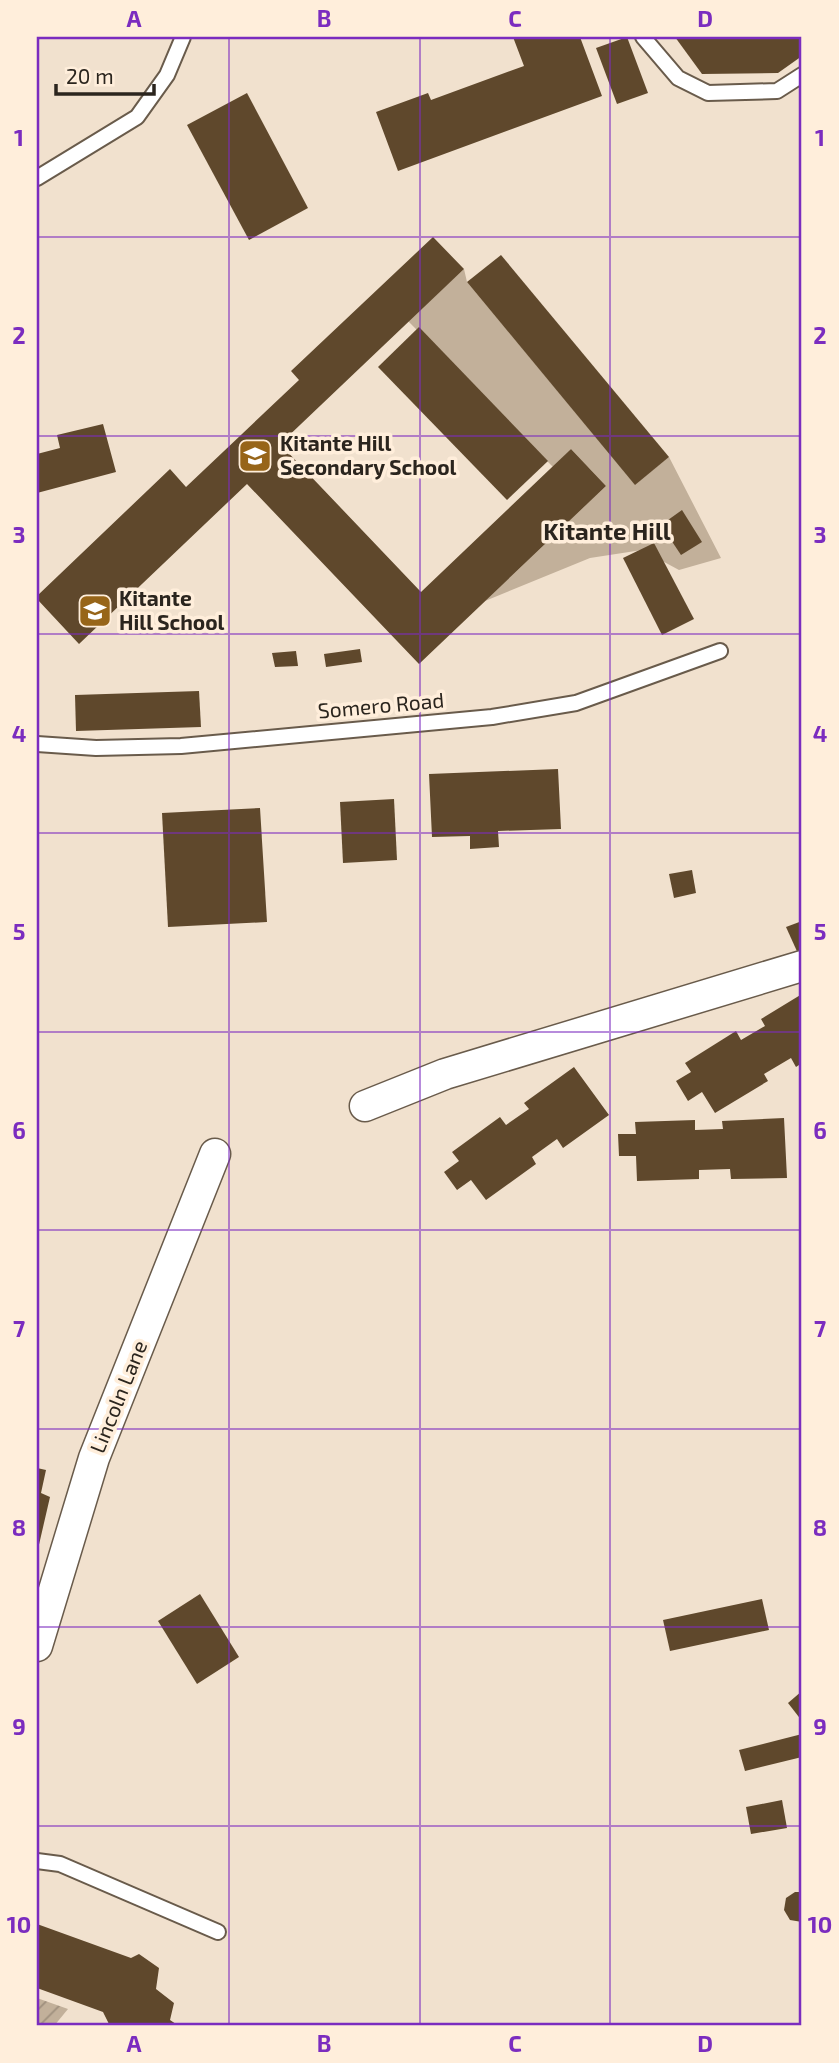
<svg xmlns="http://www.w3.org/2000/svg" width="839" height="2063" font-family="'Exo 2',sans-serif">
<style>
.green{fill:#c2b09a}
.garden{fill:url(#garden-furrows)}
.building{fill:#5f482c}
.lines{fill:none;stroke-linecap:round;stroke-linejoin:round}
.service-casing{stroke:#695b4b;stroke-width:18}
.minor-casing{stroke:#695b4b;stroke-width:33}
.service{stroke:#fff;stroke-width:14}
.minor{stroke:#fff;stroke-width:30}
.grid{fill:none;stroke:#7b2cbf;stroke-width:2;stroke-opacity:0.55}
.labels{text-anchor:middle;stroke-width:7;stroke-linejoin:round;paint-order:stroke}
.poi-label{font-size:21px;font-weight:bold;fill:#2b251e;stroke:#ffeedb;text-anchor:start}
.street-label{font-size:21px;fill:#2b251e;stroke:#ffeedb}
.quarter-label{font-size:24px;font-weight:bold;fill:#2b251e;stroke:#ffeedb}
.neatline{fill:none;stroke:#7b2cbf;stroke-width:2.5}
.grid-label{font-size:23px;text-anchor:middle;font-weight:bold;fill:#7b2cbf}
</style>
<defs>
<pattern id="garden-furrows" width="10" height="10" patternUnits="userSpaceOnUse" patternTransform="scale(1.75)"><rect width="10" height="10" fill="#c2b09a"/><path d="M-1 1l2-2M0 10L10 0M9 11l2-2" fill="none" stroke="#9e8f7d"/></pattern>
</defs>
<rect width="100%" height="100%" fill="#f1e1ce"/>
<polygon class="green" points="464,269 467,282 635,484 669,457 721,558 679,570 642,550 590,558 485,601 606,486 571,449 553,467 408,321"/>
<polygon class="garden" points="37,1998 68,2009 54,2026 37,2026"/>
<g class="building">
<polygon points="513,37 580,37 602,96 398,171 376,112 428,93 431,100 524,66"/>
<polygon points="627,37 648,93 617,104 596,48"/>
<polygon points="675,37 802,37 802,56 778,73 702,74"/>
<polygon points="247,93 308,208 249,240 187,125"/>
<polygon points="433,237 464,269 280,444 421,592 571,449 606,486 419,664 247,484 79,644 37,599 37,596 170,469 186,487 299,380 291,371"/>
<polygon points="501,255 669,457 635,485 467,282"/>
<polygon points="419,327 548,461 507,500 378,367"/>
<polygon points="103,424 116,472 37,493 37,454 60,448 57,435"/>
<polygon points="682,510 702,542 681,555 661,525"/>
<polygon points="654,543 694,619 662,635 623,558"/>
<polygon points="360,649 362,662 326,667 324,654"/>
<polygon points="296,651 298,666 275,667 272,653"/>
<polygon points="199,691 201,727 76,731 75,695"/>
<polygon points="558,769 561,829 498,831 499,847 470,849 470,836 432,837 429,774"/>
<polygon points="394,799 397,860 343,863 340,802"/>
<polygon points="260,808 267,922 168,927 162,813"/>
<polygon points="692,870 696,893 674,898 669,874"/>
<polygon points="802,921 802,957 800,958 786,927"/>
<polygon points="802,994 802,1063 796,1067 791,1058 764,1074 768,1081 715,1113 702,1092 688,1101 676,1081 691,1072 685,1063 736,1031 741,1040 765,1026 761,1019"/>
<polygon points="574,1067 609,1115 563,1148 557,1139 532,1157 536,1164 486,1200 471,1180 457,1190 444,1172 459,1161 452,1152 500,1117 506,1125 529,1109 524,1103"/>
<polygon points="784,1118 787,1178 731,1179 730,1169 699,1170 699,1179 637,1181 636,1156 619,1156 618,1134 636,1134 635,1122 695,1120 695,1130 723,1129 722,1121"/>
<polygon points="37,1468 46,1470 41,1493 50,1497 38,1549"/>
<polygon points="200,1594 239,1657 197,1684 158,1621"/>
<polygon points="762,1599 769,1630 670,1651 663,1620"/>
<polygon points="802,1691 802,1721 788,1703"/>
<polygon points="802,1734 802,1757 745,1771 739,1750"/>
<polygon points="782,1800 787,1828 751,1834 746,1807"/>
<polygon points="795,1892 802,1892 802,1922 790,1920 784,1910 786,1898"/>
<polygon points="37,1924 131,1958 139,1954 159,1968 156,1989 174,2003 170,2020 179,2026 110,2026 103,2012 37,1988"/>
</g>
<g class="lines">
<defs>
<g id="service">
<polyline points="643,37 678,78 708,93 777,91 802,75"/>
<polyline points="37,178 137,117 167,75 183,37"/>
<polyline points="37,744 96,748 181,746 492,717 576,703 720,651"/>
<polyline points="37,1861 60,1864 218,1932"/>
</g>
<g id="minor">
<polyline points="365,1106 445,1074 802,966"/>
<polyline points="37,1646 94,1458 215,1154"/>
</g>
</defs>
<use href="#service" class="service-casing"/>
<use href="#minor" class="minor-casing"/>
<use href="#service" class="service"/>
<use href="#minor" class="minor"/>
</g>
<path class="grid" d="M 229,37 L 229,2026M 420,37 L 420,2026M 610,37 L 610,2026M 37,237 L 802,237M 37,436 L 802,436M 37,634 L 802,634M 37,833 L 802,833M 37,1032 L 802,1032M 37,1230 L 802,1230M 37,1429 L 802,1429M 37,1627 L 802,1627M 37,1826 L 802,1826"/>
<defs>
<symbol id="school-square" viewBox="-11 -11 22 22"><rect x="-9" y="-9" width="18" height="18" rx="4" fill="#976519" stroke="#ffeedb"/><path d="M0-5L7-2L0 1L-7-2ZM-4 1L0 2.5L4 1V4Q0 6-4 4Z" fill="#fff"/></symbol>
</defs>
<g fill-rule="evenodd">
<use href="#school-square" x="236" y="437" width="38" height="38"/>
<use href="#school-square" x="76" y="592" width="38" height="38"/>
</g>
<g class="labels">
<g class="poi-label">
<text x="280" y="451">Kitante Hill<tspan x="280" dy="24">Secondary School</tspan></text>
<text x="119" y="606">Kitante<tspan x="119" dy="24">Hill School</tspan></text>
</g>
<g class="street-label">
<text transform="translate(381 706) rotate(-5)" y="7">Somero Road</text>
<text transform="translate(119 1397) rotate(-68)" y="7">Lincoln Lane</text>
</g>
<g class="quarter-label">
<text x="607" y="540">Kitante Hill</text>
</g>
</g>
<rect width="839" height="2063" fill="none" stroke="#ffeedb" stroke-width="77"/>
<path d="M56 84v10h98v-10" fill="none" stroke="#2b251e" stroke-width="3.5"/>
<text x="66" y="84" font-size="21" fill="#2b251e" stroke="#ffeedb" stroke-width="5" paint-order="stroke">20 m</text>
<rect x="38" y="38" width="762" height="1986" class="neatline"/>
<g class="grid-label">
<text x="134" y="27">A</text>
<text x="324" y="27">B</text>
<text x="515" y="27">C</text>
<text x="705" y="27">D</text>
<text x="19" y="146">1</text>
<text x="820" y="146">1</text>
<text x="19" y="344">2</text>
<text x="820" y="344">2</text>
<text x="19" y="543">3</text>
<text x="820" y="543">3</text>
<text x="19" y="742">4</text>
<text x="820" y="742">4</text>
<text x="19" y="940">5</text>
<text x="820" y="940">5</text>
<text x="19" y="1139">6</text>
<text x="820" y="1139">6</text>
<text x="19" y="1337">7</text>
<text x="820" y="1337">7</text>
<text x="19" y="1536">8</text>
<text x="820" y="1536">8</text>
<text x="19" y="1735">9</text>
<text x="820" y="1735">9</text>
<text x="19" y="1933">10</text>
<text x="820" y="1933">10</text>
<text x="134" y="2052">A</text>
<text x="324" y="2052">B</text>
<text x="515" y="2052">C</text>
<text x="705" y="2052">D</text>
</g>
</svg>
